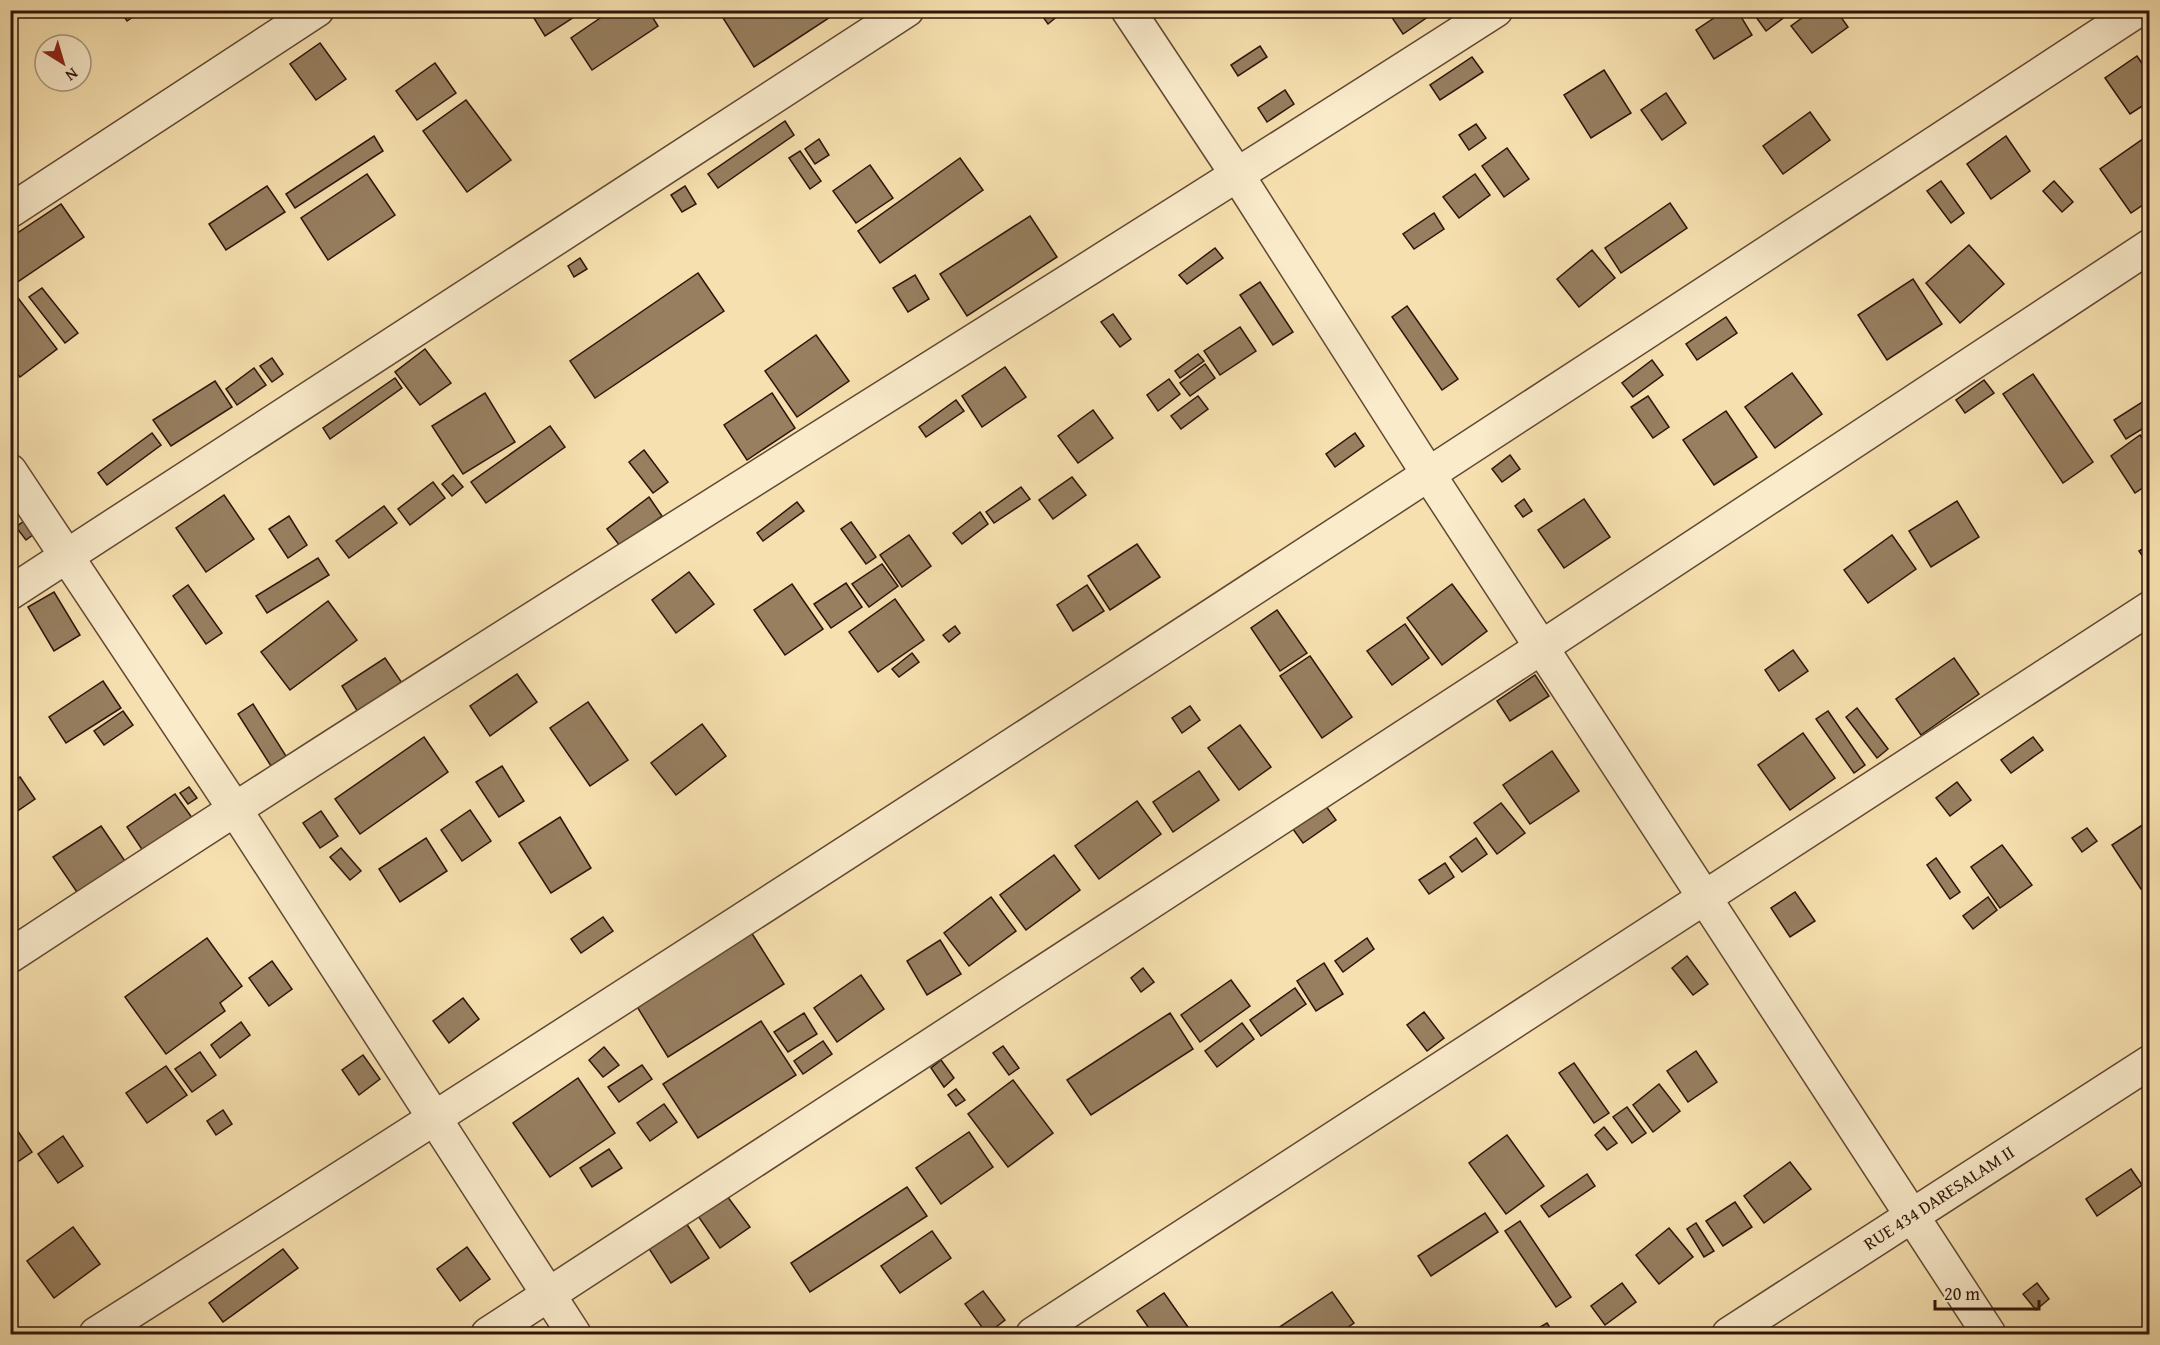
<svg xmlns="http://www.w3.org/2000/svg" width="2160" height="1345" font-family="'Gentium Book Plus',serif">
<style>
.building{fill:#977f60;stroke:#2e150a;stroke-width:1.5}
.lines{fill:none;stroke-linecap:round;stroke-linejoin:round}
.street-casing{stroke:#604833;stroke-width:36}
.street{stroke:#faebcb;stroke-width:33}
.labels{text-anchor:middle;stroke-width:6;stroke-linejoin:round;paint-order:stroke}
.street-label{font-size:18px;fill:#2e150a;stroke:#faebcb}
</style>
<rect width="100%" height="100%" fill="#f7e0af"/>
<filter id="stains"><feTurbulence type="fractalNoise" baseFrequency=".00333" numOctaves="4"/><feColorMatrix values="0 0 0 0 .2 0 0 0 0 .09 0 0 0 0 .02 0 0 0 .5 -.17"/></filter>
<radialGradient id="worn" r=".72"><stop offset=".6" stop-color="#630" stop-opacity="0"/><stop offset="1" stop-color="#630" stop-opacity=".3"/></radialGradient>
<g class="building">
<polygon points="120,10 143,10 127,21"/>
<polygon points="529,10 585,10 545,36"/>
<polygon points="612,10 648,10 658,26 592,70 571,38"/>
<polygon points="718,10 841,10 754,67"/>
<polygon points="1038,10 1065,10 1048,24"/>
<polygon points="1387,10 1438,10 1403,34"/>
<polygon points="1726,10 1737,10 1752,35 1714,59 1696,30"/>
<polygon points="1751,10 1794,10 1766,31"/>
<polygon points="1813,10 1836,10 1848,27 1812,53 1791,26"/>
<polygon points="320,43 346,79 316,100 290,64"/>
<polygon points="1260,46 1267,57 1238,76 1231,65"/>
<polygon points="2137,56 2150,75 2150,101 2130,114 2105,78"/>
<polygon points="1472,57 1483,72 1440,100 1430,85"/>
<polygon points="435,63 456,93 417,120 396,91"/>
<polygon points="1604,70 1631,113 1591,138 1564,95"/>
<polygon points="1285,90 1294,104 1267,122 1258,108"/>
<polygon points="1666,93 1686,123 1662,140 1641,110"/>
<polygon points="466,100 511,160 467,192 423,131"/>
<polygon points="1810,112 1830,140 1783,174 1763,146"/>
<polygon points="785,121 794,135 718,188 708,174"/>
<polygon points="1476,124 1486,138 1469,150 1459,135"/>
<polygon points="2150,134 2150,200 2131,213 2100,169"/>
<polygon points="374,136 383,151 295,208 286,194"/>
<polygon points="2006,136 2030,171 1991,199 1967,164"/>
<polygon points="819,139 829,155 815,164 805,149"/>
<polygon points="1507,148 1529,179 1504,197 1482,166"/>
<polygon points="800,151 821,181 810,189 789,158"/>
<polygon points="960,158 983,190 880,263 858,231"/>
<polygon points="870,165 893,198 856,223 833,191"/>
<polygon points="367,174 395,215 328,260 301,218"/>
<polygon points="1475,174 1490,195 1459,218 1443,197"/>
<polygon points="1941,181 1964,213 1951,223 1927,191"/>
<polygon points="2054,181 2073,202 2062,212 2043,191"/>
<polygon points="267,186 285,212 226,250 209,224"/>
<polygon points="685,186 696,204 682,212 671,195"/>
<polygon points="1670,203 1687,228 1621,273 1605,248"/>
<polygon points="61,204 84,237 10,287 10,238"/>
<polygon points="1434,213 1444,229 1414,249 1403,234"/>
<polygon points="1030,216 1057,257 967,316 940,274"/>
<polygon points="1969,245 2004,284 1960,323 1926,283"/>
<polygon points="1215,248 1223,258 1187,284 1179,275"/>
<polygon points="1592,250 1615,278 1579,307 1557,279"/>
<polygon points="580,258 587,269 574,277 568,266"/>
<polygon points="698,273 724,311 595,398 570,361"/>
<polygon points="915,275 929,299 908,312 893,288"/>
<polygon points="1913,279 1942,324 1887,360 1858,315"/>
<polygon points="1260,282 1293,332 1273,345 1240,295"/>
<polygon points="42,288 78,333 65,343 29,297"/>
<polygon points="18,298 57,349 20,377 10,365 10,304"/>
<polygon points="1407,306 1458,379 1442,390 1392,317"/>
<polygon points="1113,314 1131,339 1120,347 1101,322"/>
<polygon points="1726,317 1737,333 1697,360 1686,344"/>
<polygon points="1240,327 1256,351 1220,375 1204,351"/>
<polygon points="816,335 849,381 797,417 765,371"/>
<polygon points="425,349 451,383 420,405 395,372"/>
<polygon points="1198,354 1204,361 1180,378 1175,371"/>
<polygon points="272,358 283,374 272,382 260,366"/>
<polygon points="1652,360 1663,375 1633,397 1622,383"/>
<polygon points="1205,364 1215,378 1190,396 1180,383"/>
<polygon points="1005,367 1026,397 982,427 962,396"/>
<polygon points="254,368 266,385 237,405 226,389"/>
<polygon points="1792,373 1822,414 1775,448 1745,407"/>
<polygon points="2033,374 2093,462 2063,483 2003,394"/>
<polygon points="395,378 402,388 330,439 323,428"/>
<polygon points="1169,379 1180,394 1158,411 1147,395"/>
<polygon points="1984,380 1994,393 1965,413 1956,400"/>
<polygon points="215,381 232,407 171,446 153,420"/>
<polygon points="485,393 515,442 463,474 432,426"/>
<polygon points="772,393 795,428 747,460 724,425"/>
<polygon points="1198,396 1208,409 1181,429 1171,416"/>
<polygon points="1648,396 1669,427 1653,438 1631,407"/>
<polygon points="2150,397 2150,424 2126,439 2114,420"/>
<polygon points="956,400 964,411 926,437 919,427"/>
<polygon points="1093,410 1113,438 1078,463 1058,436"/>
<polygon points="1726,411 1757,457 1714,485 1683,440"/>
<polygon points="550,426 565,447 486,503 471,482"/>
<polygon points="152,433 161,445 107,485 98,473"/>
<polygon points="1355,433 1364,446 1335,467 1326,454"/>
<polygon points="2140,435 2150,449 2150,483 2135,493 2111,456"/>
<polygon points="644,450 668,482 653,493 629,462"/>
<polygon points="1510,455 1520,469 1502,482 1492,469"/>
<polygon points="453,475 463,487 452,496 442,484"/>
<polygon points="1072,477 1086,495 1053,519 1039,500"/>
<polygon points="433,482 445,498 410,525 398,509"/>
<polygon points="1021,487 1030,499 994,523 986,512"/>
<polygon points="224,495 254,539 206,572 176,528"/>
<polygon points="649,497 662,516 620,546 607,529"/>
<polygon points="1524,499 1532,511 1523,517 1515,506"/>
<polygon points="1584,499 1610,537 1564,568 1538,530"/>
<polygon points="1957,501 1979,537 1931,567 1909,531"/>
<polygon points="797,502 804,511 763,541 757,533"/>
<polygon points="384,506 397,523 349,558 336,541"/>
<polygon points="980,512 988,524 962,544 953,533"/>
<polygon points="32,515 42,528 26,540 16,527"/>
<polygon points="289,516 307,545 288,558 269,529"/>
<polygon points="851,522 876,557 866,564 841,529"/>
<polygon points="909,535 931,566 902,587 880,555"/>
<polygon points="1892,535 1916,569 1868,603 1844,570"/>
<polygon points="1137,544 1160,577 1110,610 1088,576"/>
<polygon points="2150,544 2150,567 2139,551"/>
<polygon points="318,558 329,575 267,613 256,596"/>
<polygon points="882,564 898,586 869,607 852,584"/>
<polygon points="689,572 714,604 676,633 652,600"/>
<polygon points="846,583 862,607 831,628 814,604"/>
<polygon points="792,584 823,629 785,655 754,610"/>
<polygon points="1452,584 1487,631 1442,665 1407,618"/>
<polygon points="188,585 222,633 206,644 173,596"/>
<polygon points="1087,585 1104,611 1073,631 1057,605"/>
<polygon points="54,592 80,635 54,651 28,607"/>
<polygon points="895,599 924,640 878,672 849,632"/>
<polygon points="328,601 357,640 290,690 261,652"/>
<polygon points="1277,610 1307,653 1280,671 1251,628"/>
<polygon points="1405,624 1429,658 1392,685 1367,651"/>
<polygon points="955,626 960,633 949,642 943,635"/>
<polygon points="1793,650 1808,671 1779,691 1765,670"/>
<polygon points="912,653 919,662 899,677 892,669"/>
<polygon points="1310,656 1352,717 1322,738 1280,676"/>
<polygon points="385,658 402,683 358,712 342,686"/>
<polygon points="1954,658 1979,694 1921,735 1896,699"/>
<polygon points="517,674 537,702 490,736 470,706"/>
<polygon points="1535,675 1549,696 1510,721 1497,701"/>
<polygon points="103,681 121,708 66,743 49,717"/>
<polygon points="588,702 628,760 590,786 550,728"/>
<polygon points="253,704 286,756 271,766 238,714"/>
<polygon points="1190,706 1200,720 1182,733 1172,718"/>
<polygon points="1857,708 1888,749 1877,758 1846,717"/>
<polygon points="123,711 133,725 104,745 94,731"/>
<polygon points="1828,711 1865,765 1854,773 1816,719"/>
<polygon points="702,724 726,756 676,795 651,763"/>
<polygon points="1240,725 1271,767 1239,790 1208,748"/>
<polygon points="1803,733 1835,778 1790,810 1758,765"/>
<polygon points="424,737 448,772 360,834 335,799"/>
<polygon points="2033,737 2043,750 2011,773 2001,760"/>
<polygon points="1552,751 1579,791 1530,824 1503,785"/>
<polygon points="502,766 524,801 499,817 476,782"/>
<polygon points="1199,771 1219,800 1173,832 1153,802"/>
<polygon points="20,777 35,799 10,816 10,784"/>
<polygon points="1957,782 1971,800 1950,816 1936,798"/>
<polygon points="189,787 197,798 188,804 180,793"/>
<polygon points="175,794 193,819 145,854 127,827"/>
<polygon points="1137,801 1161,834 1099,879 1075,846"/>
<polygon points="1323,802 1336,820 1303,843 1290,825"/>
<polygon points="1501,803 1525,833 1497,854 1474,823"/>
<polygon points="470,810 491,841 462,861 441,830"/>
<polygon points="321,811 338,836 320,848 303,823"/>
<polygon points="560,817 591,868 551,893 519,843"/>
<polygon points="2150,820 2150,884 2141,889 2112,845"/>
<polygon points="101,826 127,864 79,895 53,857"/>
<polygon points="2087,828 2097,841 2082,852 2072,838"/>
<polygon points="426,838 447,871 400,902 379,869"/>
<polygon points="1476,838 1487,854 1462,872 1450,857"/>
<polygon points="2002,845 2032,885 2000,908 1971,867"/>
<polygon points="341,848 361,871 350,880 330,857"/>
<polygon points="1054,855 1080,890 1026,930 1000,895"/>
<polygon points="1936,858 1960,892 1950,899 1927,865"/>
<polygon points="1445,863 1454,877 1429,894 1419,880"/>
<polygon points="1795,892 1815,921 1790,937 1771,908"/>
<polygon points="991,897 1016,931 969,966 944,933"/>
<polygon points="1988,897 1997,910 1973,929 1963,916"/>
<polygon points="603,917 613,931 581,953 571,939"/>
<polygon points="751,932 784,984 668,1057 636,1005"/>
<polygon points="207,938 242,986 220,1003 225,1011 166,1054 125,997"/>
<polygon points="1367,938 1374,949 1343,972 1335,961"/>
<polygon points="940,940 961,974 927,995 907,961"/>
<polygon points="1687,956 1708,984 1693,995 1672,968"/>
<polygon points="272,961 292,989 269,1006 249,978"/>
<polygon points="1324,963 1343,994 1316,1011 1297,981"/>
<polygon points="1143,968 1154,982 1141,992 1131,978"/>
<polygon points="861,975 884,1009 837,1042 814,1008"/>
<polygon points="1231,980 1250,1006 1200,1042 1181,1015"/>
<polygon points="1295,988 1306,1004 1261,1036 1250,1020"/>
<polygon points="463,998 479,1019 449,1043 433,1021"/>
<polygon points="1424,1012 1444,1038 1427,1051 1407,1025"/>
<polygon points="804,1013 817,1034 788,1052 774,1032"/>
<polygon points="1170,1013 1193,1049 1091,1115 1067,1080"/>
<polygon points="761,1021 796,1075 698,1138 663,1084"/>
<polygon points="241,1022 250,1035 220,1058 211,1045"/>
<polygon points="1242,1023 1254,1039 1217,1067 1205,1051"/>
<polygon points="823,1041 832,1054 803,1074 794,1061"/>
<polygon points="1003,1046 1019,1068 1009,1075 993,1053"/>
<polygon points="604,1047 619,1065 603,1077 589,1060"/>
<polygon points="1696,1051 1717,1082 1688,1102 1667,1071"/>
<polygon points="200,1052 216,1075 192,1092 175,1069"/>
<polygon points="363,1055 380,1079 359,1095 342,1070"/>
<polygon points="941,1060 954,1078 944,1087 931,1068"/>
<polygon points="1574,1063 1609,1113 1594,1123 1559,1073"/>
<polygon points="642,1065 652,1079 619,1102 608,1087"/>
<polygon points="166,1066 187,1095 147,1123 126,1093"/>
<polygon points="578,1078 615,1133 550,1177 513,1123"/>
<polygon points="1013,1080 1053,1133 1008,1167 968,1114"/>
<polygon points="1659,1084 1680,1111 1653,1132 1633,1105"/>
<polygon points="956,1089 965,1100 956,1106 948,1095"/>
<polygon points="664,1104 677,1122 650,1141 637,1123"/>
<polygon points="1627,1107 1646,1133 1632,1143 1613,1117"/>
<polygon points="223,1110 232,1124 216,1135 207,1121"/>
<polygon points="15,1127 32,1152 10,1167 10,1130"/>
<polygon points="1604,1127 1617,1143 1607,1150 1595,1135"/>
<polygon points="969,1132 993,1167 941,1204 916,1168"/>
<polygon points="1507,1135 1544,1186 1506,1214 1469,1163"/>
<polygon points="63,1136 83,1166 58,1183 38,1154"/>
<polygon points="609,1149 622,1168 592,1187 580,1168"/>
<polygon points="1790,1162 1811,1189 1764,1223 1744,1196"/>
<polygon points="2131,1169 2142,1185 2097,1216 2086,1199"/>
<polygon points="1587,1174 1595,1186 1549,1217 1541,1206"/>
<polygon points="907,1187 927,1216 810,1292 791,1263"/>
<polygon points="727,1196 750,1227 720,1248 698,1216"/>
<polygon points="1735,1202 1752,1227 1723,1246 1706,1221"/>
<polygon points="1485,1213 1498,1232 1431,1276 1418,1256"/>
<polygon points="1520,1221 1571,1297 1556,1307 1505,1231"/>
<polygon points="686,1223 709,1258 671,1283 648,1247"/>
<polygon points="1696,1223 1714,1251 1704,1257 1687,1229"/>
<polygon points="73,1227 100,1264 54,1298 27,1261"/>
<polygon points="1669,1228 1693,1257 1659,1284 1636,1255"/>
<polygon points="932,1231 951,1258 900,1293 881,1266"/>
<polygon points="467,1247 490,1279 460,1301 437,1269"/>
<polygon points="283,1249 298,1268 223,1322 209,1303"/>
<polygon points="1622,1283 1636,1302 1605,1325 1591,1306"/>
<polygon points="2037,1283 2049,1299 2036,1310 2023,1294"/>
<polygon points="983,1291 1005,1320 987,1334 965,1304"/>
<polygon points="1332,1292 1354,1323 1338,1334 1269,1334"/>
<polygon points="1164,1293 1188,1327 1177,1334 1153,1334 1137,1311"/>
<polygon points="1547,1323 1554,1334 1528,1334"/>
</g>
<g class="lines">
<defs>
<g id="street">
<polyline points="1128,10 1238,176 1429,475 1989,1334"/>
<polyline points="10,211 317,10"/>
<polyline points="10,471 234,808 574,1334"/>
<polyline points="10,593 907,10"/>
<path d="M 10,956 C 500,633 1002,327 1496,10"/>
<path d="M 96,1334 C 781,899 1459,455 2138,10"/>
<polyline points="488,1334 1542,647 2150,246"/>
<polyline points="1033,1334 2150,608"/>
<polyline points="1729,1334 2150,1062"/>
</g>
</defs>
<use href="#street" class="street-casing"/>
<use href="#street" class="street"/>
</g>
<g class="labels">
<g class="street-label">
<text transform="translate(1939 1198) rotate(-33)" y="6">RUE 434 DARESALAM II</text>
</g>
</g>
<rect width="2160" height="1345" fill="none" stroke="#f7e0af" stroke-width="36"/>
<rect x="12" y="12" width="2136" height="1321" fill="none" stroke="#2e150a" stroke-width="3"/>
<rect x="18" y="18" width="2124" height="1309" fill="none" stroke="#2e150a" stroke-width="1.5"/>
<g transform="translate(63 63) rotate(143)"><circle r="28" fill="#faebcb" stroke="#a8957e" stroke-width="1.5"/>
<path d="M0-4.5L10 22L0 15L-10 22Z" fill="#8f2418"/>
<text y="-9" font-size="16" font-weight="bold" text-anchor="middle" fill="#2e150a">N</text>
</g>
<path d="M1935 1300v9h104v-9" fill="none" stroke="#2e150a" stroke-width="3"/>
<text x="1944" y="1300" font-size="18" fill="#2e150a" stroke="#faebcb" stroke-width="4.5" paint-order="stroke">20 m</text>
<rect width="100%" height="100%" filter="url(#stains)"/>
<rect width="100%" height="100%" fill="url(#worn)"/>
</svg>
